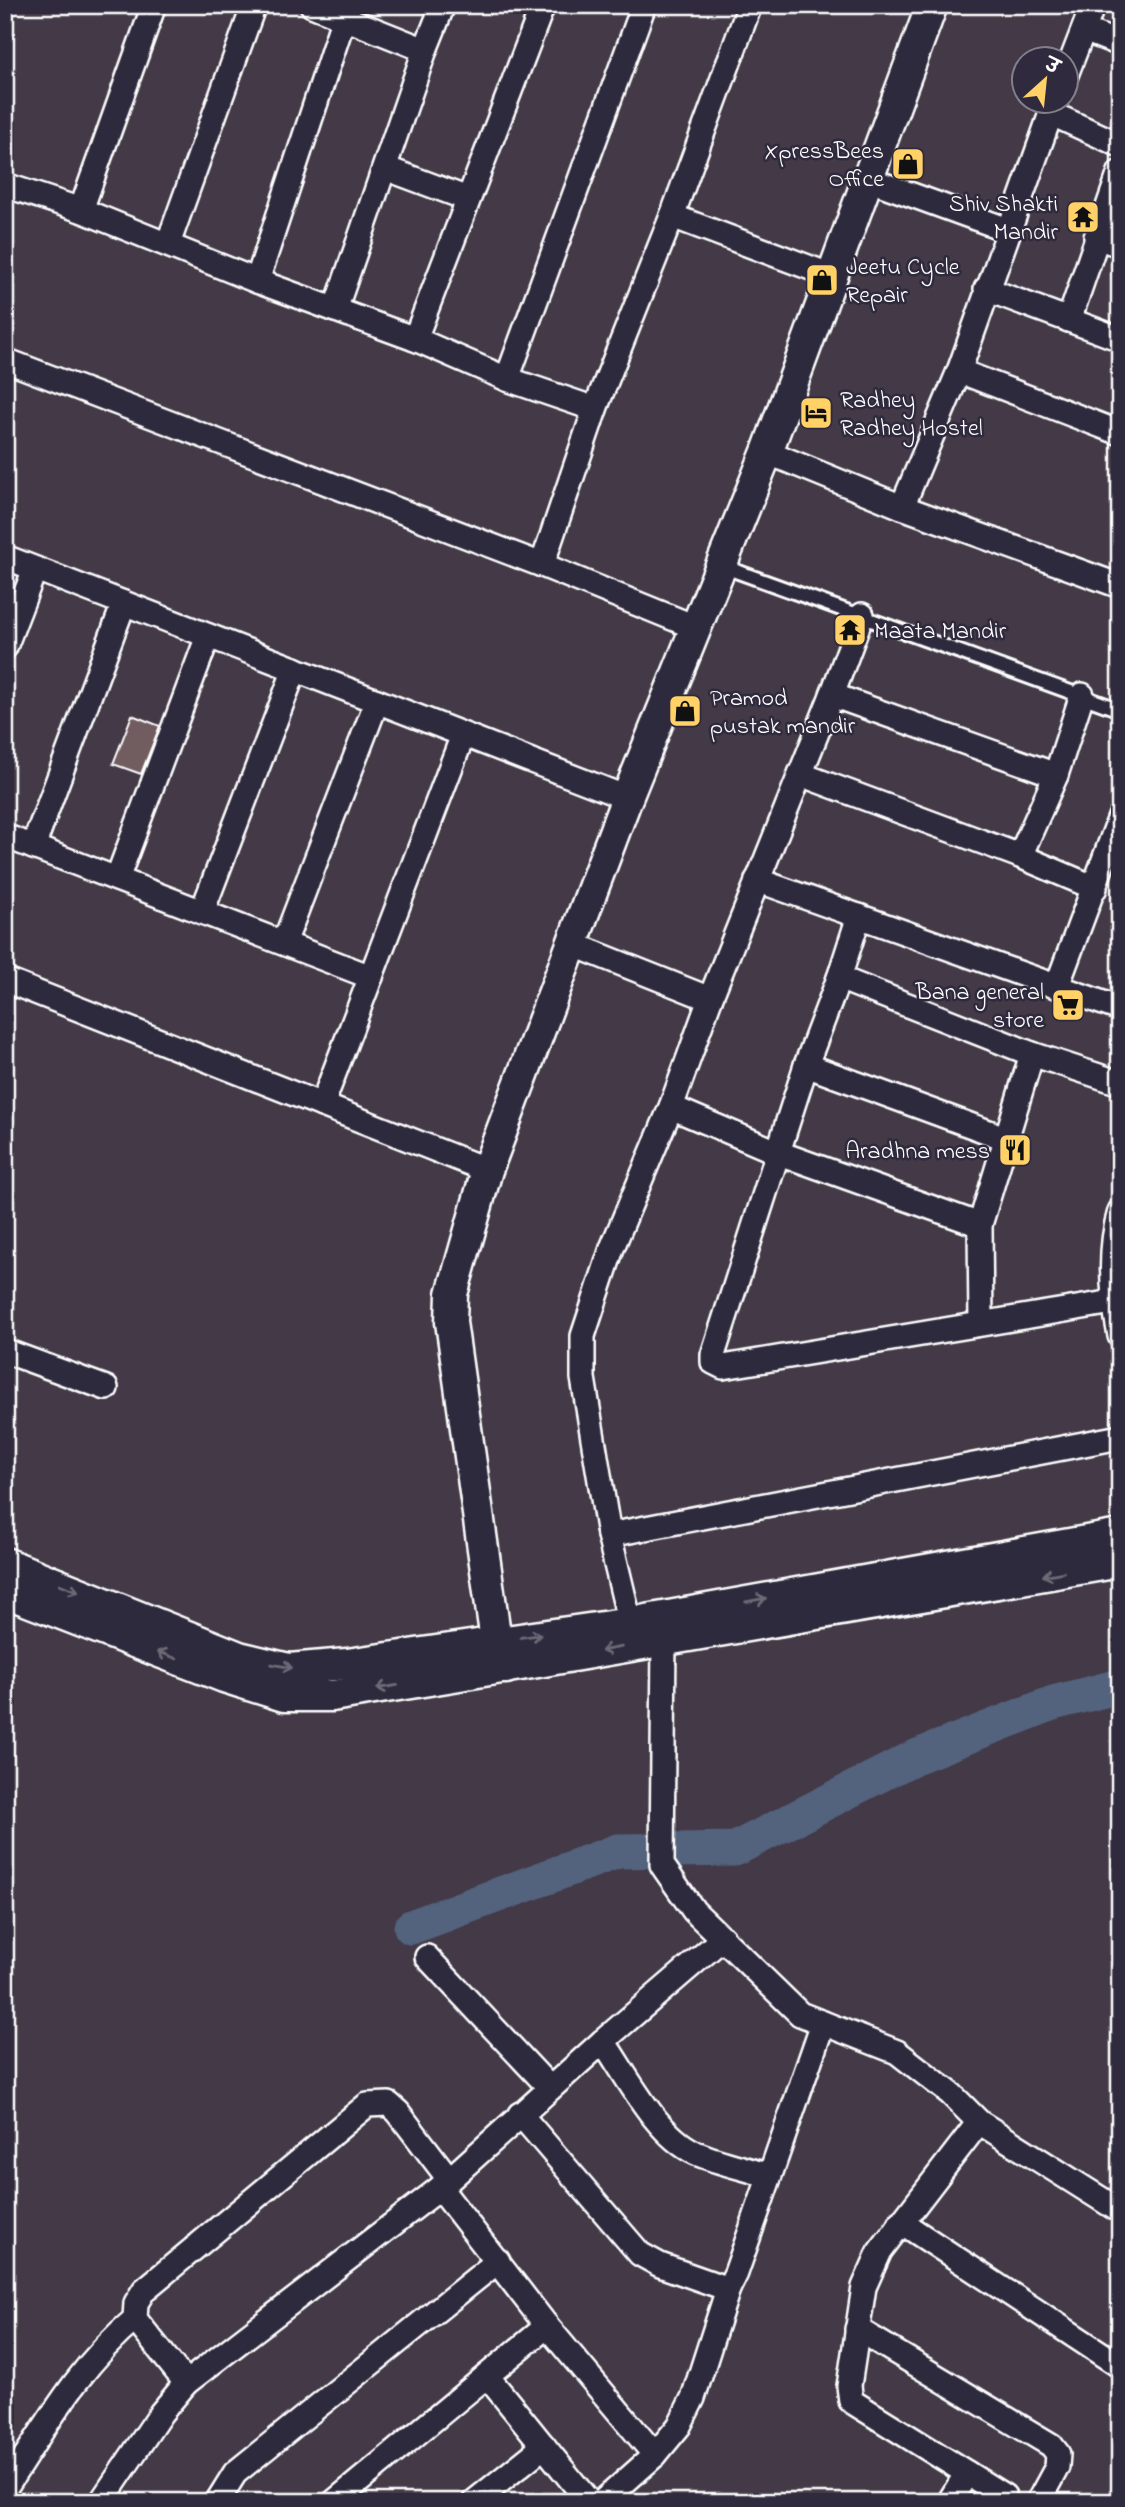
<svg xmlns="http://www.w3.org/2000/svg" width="1125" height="2507" font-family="'Indie Flower','Playpen Sans Deva',sans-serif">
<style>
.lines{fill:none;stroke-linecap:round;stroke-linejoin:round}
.river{stroke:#53627d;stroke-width:35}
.building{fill:#715c5f;stroke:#fff;stroke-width:2}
.service-casing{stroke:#fff;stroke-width:18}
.minor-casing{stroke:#fff;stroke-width:28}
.tertiary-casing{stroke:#fff;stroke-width:35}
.service{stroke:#2f2a3d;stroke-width:12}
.minor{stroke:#2f2a3d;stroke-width:23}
.tertiary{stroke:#2f2a3d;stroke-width:30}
.oneway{stroke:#6d6a77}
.labels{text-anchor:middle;stroke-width:5;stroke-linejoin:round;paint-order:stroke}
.poi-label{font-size:24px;fill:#fff;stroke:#2f2a3d;text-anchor:end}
</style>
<rect width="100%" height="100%" fill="#433947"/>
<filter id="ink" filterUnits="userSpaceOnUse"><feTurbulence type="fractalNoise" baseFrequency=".0143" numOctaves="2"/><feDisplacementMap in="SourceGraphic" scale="14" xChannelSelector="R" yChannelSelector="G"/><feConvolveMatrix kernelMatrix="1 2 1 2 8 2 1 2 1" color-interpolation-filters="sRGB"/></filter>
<g filter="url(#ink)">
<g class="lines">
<polyline class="river" points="411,1927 618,1851 735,1849 915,1757 1053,1703 1120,1686"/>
</g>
<polygon class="building" points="132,715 160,726 141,774 113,764"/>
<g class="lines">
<defs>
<polyline id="service" points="722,566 1120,710"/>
<g id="minor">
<polyline points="312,5 425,50"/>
<polyline points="1084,30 1120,44"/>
<polyline points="1066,75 1093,5"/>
<polyline points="1050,113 1120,145"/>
<polyline points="385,168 468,199"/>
<polyline points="868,179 1008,230"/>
<polyline points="5,185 81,210 257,281 415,339 507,379 595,409"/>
<polyline points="81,210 154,5"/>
<polyline points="672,216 832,276"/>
<polyline points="1096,237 1120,245"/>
<polyline points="168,244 254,5"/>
<polyline points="257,281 348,5"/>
<polyline points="986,289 1120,339"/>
<polyline points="335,310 425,50 443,5"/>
<polyline points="1069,320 1120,172"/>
<polyline points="415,339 543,5"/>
<polyline points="5,360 542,565 697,628"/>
<polyline points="959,371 1120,433"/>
<polyline points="507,379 644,5"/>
<polyline points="767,452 902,507 1120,586"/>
<polyline points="902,507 959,371 1055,102"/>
<polyline points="5,557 627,798"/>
<polyline points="542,565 595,409 672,216 750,5"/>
<polyline points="5,647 35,569"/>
<polyline points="832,695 1056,775"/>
<polyline points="800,774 1020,856 1095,888"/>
<polyline points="5,836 371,977"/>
<polyline points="33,847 124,603"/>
<polyline points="1020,856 1056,775 1082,695"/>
<polyline points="117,879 208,636"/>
<polyline points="757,880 1120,1009"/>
<polyline points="202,912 295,669"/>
<polyline points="859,916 839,978 806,1065 713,1355 713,1362 723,1367 1113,1302"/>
<polyline points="284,943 377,701"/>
<polyline points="572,944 710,999"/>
<polyline points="839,978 1032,1054 1120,1083"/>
<polyline points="5,980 487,1170"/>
<polyline points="1057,986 1120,817"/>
<polyline points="806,1065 1005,1138"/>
<polyline points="322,1105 463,735"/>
<polyline points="671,1107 779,1153 980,1225"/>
<path d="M 1120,1211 C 1108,1251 1112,1296 1120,1336"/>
<polyline points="981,1323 980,1225 1032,1054"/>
<polyline points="5,1351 106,1388"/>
<polyline points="609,1535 1120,1437"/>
<polyline points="630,1623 609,1535 583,1378 583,1336 612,1248 671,1107 710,999 832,695 862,615"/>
<polyline points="664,1639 662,1865 694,1911 800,2014 897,2052 951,2094 979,2122 1120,2211"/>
<polyline points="427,1957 550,2088"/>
<path d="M 603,2041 C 627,2076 656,2135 696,2153 C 719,2163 745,2168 769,2176"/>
<polyline points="520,2114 640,2254 660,2265 728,2289"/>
<polyline points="979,2122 880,2251 864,2287 849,2386 851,2401 1004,2496 1001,2502"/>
<polyline points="440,2188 547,2326 655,2455 602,2502"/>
<polyline points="901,2222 1120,2366"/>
<polyline points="857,2329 1051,2445 1058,2454 1057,2467 1038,2502"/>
<polyline points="487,2376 589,2502"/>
<polyline points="186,2383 135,2319 136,2303 144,2290 367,2105 389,2104 398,2112 449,2179"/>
<polyline points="655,2455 679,2426 693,2398 728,2289 736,2273 823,2023"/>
<path d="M 5,2488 C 44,2429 80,2364 135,2319"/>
<polyline points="101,2502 161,2413 186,2383 440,2188 603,2041 723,1938"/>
<polyline points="217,2502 235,2473 498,2261"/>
<polyline points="334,2502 547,2326"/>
<polyline points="474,2502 544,2446"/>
<polyline points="949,2502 967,2473"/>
</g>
<g id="tertiary">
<polyline points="5,1563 239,1657 289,1669 347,1664 630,1623 1120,1535"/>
<path d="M 5,1592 L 224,1677 L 284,1696 L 332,1696 C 595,1653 858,1609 1120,1562"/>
<polyline points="506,1668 496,1641 451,1322 452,1294 487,1170 627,798 767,452 932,5"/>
</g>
</defs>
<use href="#service" class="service-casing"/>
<use href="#minor" class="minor-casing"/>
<use href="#tertiary" class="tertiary-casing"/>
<use href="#service" class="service"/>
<use href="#minor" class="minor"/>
<use href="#tertiary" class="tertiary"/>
</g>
<defs><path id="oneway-shaft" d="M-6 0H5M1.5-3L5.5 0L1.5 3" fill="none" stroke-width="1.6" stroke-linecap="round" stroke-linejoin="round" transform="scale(1.75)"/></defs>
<g class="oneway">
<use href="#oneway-shaft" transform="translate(1053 1574) rotate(170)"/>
<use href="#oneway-shaft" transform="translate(69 1588) rotate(22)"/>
<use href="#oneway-shaft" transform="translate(756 1600) rotate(-10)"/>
<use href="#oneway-shaft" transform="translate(531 1636) rotate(-8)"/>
<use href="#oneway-shaft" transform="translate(611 1649) rotate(170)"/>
<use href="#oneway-shaft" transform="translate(167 1655) rotate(-159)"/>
<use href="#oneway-shaft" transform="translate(282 1666) rotate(10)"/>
<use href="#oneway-shaft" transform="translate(387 1687) rotate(171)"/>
</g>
</g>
<defs>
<symbol id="shop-square" viewBox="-11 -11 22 22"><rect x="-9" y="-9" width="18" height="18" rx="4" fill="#ffd166" stroke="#2f2a3d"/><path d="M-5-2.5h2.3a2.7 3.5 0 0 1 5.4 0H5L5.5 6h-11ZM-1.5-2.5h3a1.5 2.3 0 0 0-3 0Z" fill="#111"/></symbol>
<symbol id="temple-square" viewBox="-11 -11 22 22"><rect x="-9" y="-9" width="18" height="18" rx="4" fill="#ffd166" stroke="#2f2a3d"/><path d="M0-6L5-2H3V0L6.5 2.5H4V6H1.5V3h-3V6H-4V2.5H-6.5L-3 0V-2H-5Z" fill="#111"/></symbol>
<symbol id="hotel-square" viewBox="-11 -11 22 22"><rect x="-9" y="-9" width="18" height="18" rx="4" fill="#ffd166" stroke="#2f2a3d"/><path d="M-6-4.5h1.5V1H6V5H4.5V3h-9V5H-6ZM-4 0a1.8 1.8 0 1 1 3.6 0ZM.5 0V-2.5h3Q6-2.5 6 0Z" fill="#111"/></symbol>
<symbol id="supermarket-square" viewBox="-11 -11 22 22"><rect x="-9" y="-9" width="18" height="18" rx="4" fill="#ffd166" stroke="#2f2a3d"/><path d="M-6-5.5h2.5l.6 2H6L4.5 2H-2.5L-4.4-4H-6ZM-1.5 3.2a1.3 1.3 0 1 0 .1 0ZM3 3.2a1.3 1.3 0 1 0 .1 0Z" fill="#111"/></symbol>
<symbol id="restaurant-square" viewBox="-11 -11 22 22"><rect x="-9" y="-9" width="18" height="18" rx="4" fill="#ffd166" stroke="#2f2a3d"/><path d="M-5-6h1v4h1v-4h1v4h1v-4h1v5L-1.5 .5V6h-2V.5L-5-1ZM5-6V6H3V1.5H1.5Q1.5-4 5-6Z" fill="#111"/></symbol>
</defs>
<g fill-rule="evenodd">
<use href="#shop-square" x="889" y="145" width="38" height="38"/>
<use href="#temple-square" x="1064" y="198" width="38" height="38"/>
<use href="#shop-square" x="803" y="261" width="38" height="38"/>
<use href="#hotel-square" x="797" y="394" width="38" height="38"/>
<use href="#temple-square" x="831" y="611" width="38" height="38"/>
<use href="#shop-square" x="666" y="692" width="38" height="38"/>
<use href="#supermarket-square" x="1049" y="986" width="38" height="38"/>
<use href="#restaurant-square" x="996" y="1131" width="38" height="38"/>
</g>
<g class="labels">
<g class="poi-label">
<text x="884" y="158">XpressBees<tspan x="884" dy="28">Office</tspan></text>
<text x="1058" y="211">Shiv Shakti<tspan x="1058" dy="28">Mandir</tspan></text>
<text x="846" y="274" text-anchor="start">Jeetu Cycle<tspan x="846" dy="28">Repair</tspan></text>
<text x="840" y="407" text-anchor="start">Radhey<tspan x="840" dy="28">Radhey Hostel</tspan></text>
<text x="874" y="638" text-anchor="start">Maata Mandir</text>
<text x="710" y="705" text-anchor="start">Pramod<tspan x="710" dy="28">pustak mandir</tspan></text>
<text x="1044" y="999">Bana general<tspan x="1044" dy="28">store</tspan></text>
<text x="990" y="1158">Aradhna mess</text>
</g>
</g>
<rect width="1125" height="2507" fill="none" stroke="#2f2a3d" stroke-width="28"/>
<rect x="14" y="14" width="1097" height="2479" fill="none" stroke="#fff" stroke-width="2.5" filter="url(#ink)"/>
<g transform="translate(1045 80) rotate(27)"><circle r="33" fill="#2f2a3d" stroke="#827f8b" stroke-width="2"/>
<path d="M0-5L12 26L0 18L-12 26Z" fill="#ffd166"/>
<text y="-10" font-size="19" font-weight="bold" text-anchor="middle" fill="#ffffff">उ</text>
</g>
</svg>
